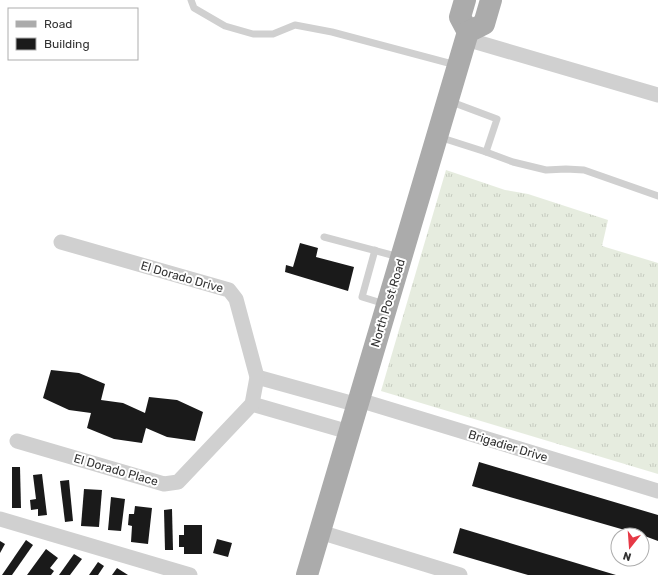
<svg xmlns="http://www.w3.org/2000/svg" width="658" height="575" font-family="Rubik,sans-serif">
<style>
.grass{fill:url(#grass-tufts)}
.building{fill:#1a1a1a}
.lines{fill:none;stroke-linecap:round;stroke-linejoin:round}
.service{stroke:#d0d0d0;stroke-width:7}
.minor{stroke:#d0d0d0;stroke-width:15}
.primary{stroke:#ababab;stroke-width:22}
.labels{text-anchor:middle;stroke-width:4;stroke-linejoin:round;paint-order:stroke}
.street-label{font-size:12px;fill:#333;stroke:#fff}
</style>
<defs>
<pattern id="grass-tufts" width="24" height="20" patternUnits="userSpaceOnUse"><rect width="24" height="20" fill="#e6ecdf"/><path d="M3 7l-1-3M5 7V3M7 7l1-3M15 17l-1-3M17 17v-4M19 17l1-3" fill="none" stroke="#c6cbc0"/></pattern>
</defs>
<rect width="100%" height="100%" fill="#fff"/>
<polygon class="grass" points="446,170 505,190 528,194 608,220 602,246 658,263 658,474 381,391"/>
<g class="building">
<polygon points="300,243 318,248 316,257 354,267 348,291 285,272 286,265 293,267"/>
<polygon points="51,370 79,373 105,384 101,400 123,403 145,413 149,397 177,400 203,412 195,441 167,437 146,428 142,443 114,439 87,428 91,413 69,410 43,398"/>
<polygon points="479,462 658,515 658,541 642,535 472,486"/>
<polygon points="12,467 20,467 21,508 12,508"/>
<polygon points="42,474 47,515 38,516 38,509 31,510 30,500 36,499 33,475"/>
<polygon points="69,480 73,521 65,522 60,481"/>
<polygon points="84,489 102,490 99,527 81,526"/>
<polygon points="111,497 125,499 121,531 108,530"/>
<polygon points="135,506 152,508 148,544 131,542 132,526 128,525 129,514 134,514"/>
<polygon points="172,509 173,550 165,550 164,510"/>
<polygon points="184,525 202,525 202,554 184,554 184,547 179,547 179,535 184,535"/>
<polygon points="460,528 616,575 528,575 453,553"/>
<polygon points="217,539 232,543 228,557 213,553"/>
<polygon points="26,540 33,545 12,575 2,575"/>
<polygon points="0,541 5,544 0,553"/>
<polygon points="46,549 58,558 50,568 54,571 51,575 27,575"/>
<polygon points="74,554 82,559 70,575 59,575"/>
<polygon points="98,562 104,566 98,575 89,575"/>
<polygon points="117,568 128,575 112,575"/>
</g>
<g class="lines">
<g class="service">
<polyline points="191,0 194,8 225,26 253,34 273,34 295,25 332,32 456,65"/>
<polyline points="439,137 486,152 497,119 449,101"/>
<polyline points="486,152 513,162 546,170 566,169 584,170 658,196"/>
<polyline points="324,237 399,257"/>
<polyline points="375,250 362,297 385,304"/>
</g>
<g class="minor">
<polyline points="466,39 658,95"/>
<polyline points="257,377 358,405"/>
<polyline points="359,400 658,491"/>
<polyline points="252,404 349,432"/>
<polyline points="17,441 164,484 178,482 252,404 257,377 236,299 229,290 61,242"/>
<polyline points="0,519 190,575"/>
<polyline points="320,532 460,575"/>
</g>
<g class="primary">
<polyline points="465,0 460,17 468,32"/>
<polyline points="307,575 468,32 484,24 491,0"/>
</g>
</g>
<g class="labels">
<g class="street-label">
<text transform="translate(182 277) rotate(16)" y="4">El Dorado Drive</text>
<text transform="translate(388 303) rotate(-73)" y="4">North Post Road</text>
<text transform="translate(508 446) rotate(17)" y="4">Brigadier Drive</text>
<text transform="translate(116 470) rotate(16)" y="4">El Dorado Place</text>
</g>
</g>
<rect x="8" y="8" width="130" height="52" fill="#ffffff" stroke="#adadad"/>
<rect x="16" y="21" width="20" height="6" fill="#ababab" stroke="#adadad"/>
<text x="44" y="28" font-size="12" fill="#333333">Road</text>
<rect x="16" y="38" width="20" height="12" fill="#1a1a1a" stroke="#adadad"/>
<text x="44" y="48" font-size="12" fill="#333333">Building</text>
<g transform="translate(630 547) rotate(197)"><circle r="19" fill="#ffffff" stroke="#adadad"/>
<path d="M0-3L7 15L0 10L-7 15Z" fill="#e63946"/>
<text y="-6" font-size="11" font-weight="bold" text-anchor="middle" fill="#333333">N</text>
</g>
</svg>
